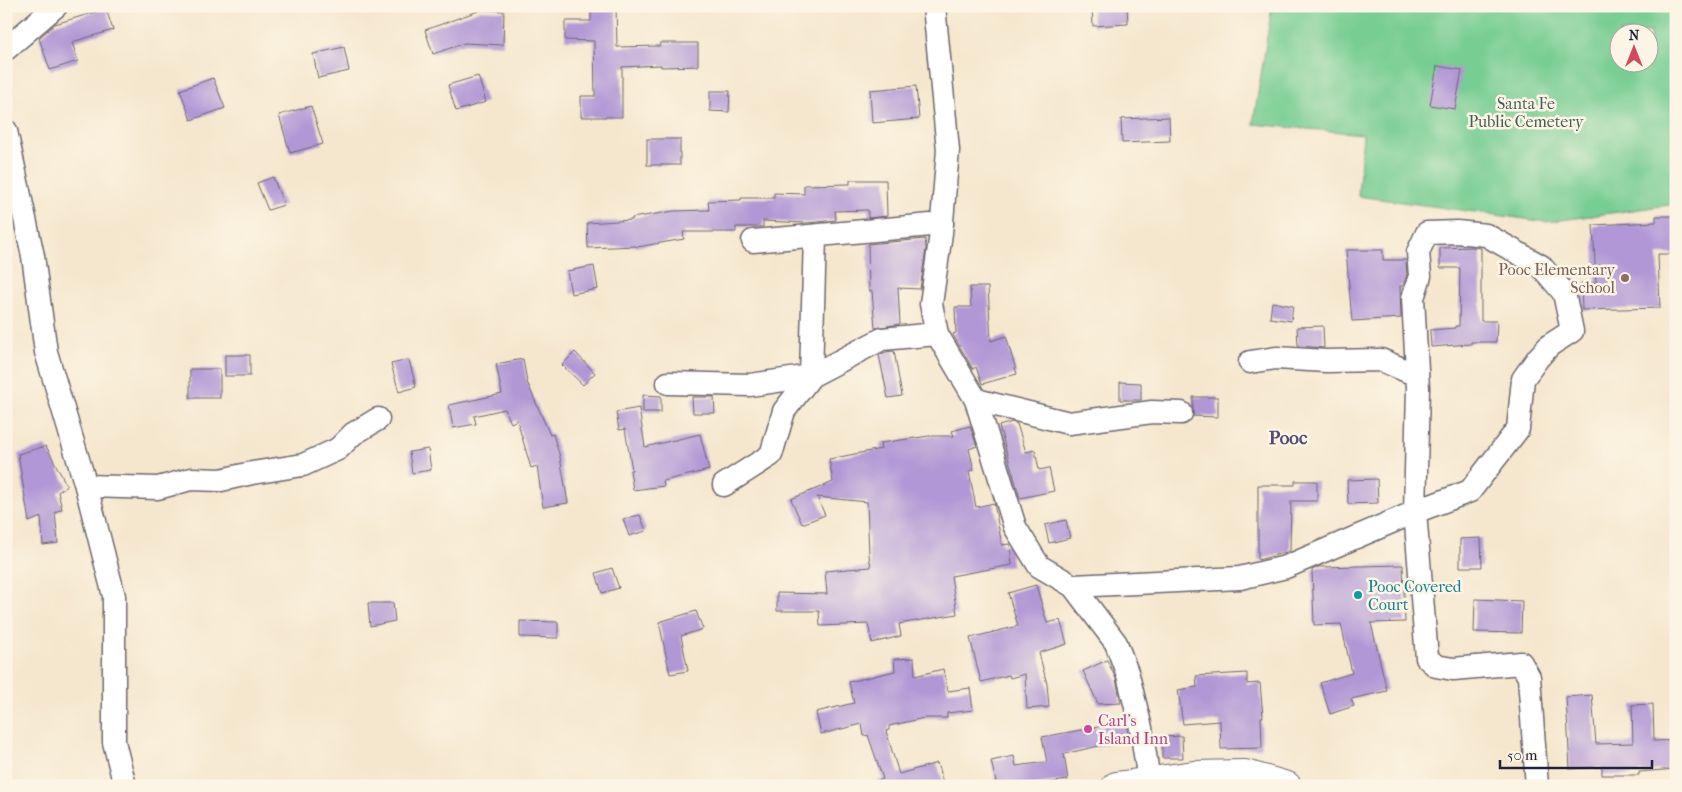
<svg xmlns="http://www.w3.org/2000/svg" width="1682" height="792" font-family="'IM FELL French Canon',serif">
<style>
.green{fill:#77cd92;stroke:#4c7866;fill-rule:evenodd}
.building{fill:#b197d5}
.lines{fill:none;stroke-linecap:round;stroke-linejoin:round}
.street-casing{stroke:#6c676e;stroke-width:25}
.secondary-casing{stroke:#6c676e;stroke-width:30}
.street{stroke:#fff;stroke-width:22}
.secondary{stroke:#fff;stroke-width:28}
.education-dot{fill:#8d6e63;stroke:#fcf5e5;stroke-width:2}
.culture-dot{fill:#0f9aa8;stroke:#fcf5e5;stroke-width:2}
.hotel-dot{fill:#d1479c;stroke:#fcf5e5;stroke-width:2}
.labels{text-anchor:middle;stroke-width:5;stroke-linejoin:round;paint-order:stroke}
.park-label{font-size:16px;fill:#405e59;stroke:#fcf5e5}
.education-label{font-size:16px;fill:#785e54;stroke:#fcf5e5;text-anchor:end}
.culture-label{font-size:16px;fill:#0d838f;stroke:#fcf5e5;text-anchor:start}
.hotel-label{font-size:16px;fill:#b23c85;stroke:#fcf5e5;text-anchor:start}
.quarter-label{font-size:19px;font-weight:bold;fill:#544b71;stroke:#fcf5e5}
</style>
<rect width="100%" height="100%" fill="#fcf5e5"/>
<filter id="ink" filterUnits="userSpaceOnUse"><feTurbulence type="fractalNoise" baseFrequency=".02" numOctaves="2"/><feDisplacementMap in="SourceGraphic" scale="10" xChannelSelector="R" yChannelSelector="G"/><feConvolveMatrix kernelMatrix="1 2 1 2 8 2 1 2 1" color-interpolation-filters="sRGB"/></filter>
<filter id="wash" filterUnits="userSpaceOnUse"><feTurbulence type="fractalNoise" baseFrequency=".0096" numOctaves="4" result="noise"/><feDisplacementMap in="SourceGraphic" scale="20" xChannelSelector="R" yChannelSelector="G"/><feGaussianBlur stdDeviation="1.12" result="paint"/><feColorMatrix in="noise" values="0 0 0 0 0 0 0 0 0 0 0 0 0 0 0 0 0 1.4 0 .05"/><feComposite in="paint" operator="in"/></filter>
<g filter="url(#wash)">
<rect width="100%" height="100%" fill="#f5e7ce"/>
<path class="green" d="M 1272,6 L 1676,6 L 1676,204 L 1547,222 L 1358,196 L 1363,134 L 1253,124 ZM 1620,32 L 1650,32 L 1650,62 L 1620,62 Z"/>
<g id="blocks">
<g class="building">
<polygon points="591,6 616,6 617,47 660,46 660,43 698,43 698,66 661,67 661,65 622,67 622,117 581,117 581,96 595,96 594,41 565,40 565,21 591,21"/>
<polygon points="1092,6 1127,6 1128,24 1093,26"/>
<polygon points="106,9 113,30 72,42 78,61 50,70 39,38 55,24"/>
<polygon points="481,10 504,11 503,45 465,43 433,54 425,30"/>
<polygon points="344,47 349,71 318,78 313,54"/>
<polygon points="1437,66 1462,70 1455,109 1430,105"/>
<polygon points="478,76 486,102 456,111 448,85"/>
<polygon points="213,78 225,108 191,120 180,90"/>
<polygon points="916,86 919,119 872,123 870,90"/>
<polygon points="710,91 730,91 729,112 710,111"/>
<polygon points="311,106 323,144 290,153 279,115"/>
<polygon points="1169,117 1170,141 1122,143 1121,119"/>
<rect x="647" y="139" width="33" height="26"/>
<polygon points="273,177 284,205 268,210 257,183"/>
<polygon points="850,180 886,180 887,216 868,218 868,210 835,211 836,220 807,223 763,221 763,227 736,227 736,232 683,232 684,239 637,247 636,246 588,248 587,223 632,220 632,218 674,211 709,210 708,201 741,200 741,198 774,198 774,193 804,194 804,185 850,184"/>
<polygon points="1656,216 1676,216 1676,254 1658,254 1660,308 1582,310 1581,283 1596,283 1593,225 1656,222"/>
<polygon points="925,239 926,249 920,289 898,288 900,324 875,328 872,291 869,291 868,244"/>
<polygon points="1472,247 1481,248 1481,321 1497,321 1496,342 1471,342 1471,344 1431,347 1430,330 1455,328 1455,326 1459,326 1460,268 1440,268 1440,248"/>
<polygon points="1346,250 1383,250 1383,260 1406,260 1407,274 1403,286 1400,286 1401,318 1352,321"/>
<polygon points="594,266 598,289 571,294 567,271"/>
<polygon points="970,287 988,287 991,341 1006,336 1017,374 982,384 976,367 973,369 956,340 953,334 956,333 955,307 971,307"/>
<polygon points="1272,302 1293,306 1291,321 1270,318"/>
<polygon points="1323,326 1324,348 1298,346 1297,327"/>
<polygon points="894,351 902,396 888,398 879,355 886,352"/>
<polygon points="575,352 595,373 583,385 562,365"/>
<rect x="225" y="355" width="25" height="21"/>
<polygon points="523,359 527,382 550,435 553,434 560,457 568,503 543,507 537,466 531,468 517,420 511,423 505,409 474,416 476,424 453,428 449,405 502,394 496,364"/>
<polygon points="409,360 416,387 399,392 391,364"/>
<rect x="190" y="369" width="30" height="29"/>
<polygon points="1120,382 1141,383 1141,400 1120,400"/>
<polygon points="643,395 661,396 661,412 643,412"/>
<polygon points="692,397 714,397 715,413 693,413"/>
<polygon points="1193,397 1218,397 1218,417 1193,416"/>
<polygon points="639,408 645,447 700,434 709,470 663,481 664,486 633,490 630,470 632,470 625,429 619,430 616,412"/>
<polygon points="1012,422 1017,424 1026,452 1035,450 1039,470 1049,468 1054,491 1020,498 999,426"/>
<polygon points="970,426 977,446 969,449 974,470 969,471 976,507 994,503 1002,545 1010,544 1012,565 951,576 957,614 899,624 901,636 872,643 868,624 820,626 819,611 777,611 777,593 827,594 825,571 871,567 869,555 867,502 817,497 825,515 802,524 791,499 833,482 829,459 881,449 880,443 929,436 954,436 952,431"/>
<polygon points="46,446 67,486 58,492 62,509 55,512 58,543 43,545 41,517 29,522 18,454"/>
<polygon points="428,449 431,470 412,473 409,452"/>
<polygon points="1377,479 1378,503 1348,504 1347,480"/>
<polygon points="1295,481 1317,481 1317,501 1291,501 1290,551 1258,560 1258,485 1295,485"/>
<polygon points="640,515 646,531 629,536 623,519"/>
<polygon points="1066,520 1070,538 1049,543 1045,525"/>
<polygon points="1481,538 1482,567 1460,567 1460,539"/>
<polygon points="1403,565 1405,622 1371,623 1387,691 1351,699 1354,706 1330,714 1320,683 1352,673 1341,624 1314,625 1312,570 1319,567"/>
<polygon points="612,568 619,588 602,593 596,573"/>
<polygon points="1036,585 1047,623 1060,620 1067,644 1039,653 1047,684 1049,707 1027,709 1025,674 1010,678 1009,675 981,682 970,638 1018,626 1008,593"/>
<polygon points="1475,599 1522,601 1521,633 1474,632"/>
<polygon points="368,603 393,603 395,621 370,626"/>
<polygon points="696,611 703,629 681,636 688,671 670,674 659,622"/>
<polygon points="520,621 558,622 558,638 520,637"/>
<polygon points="914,658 915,676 943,669 948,691 970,688 973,710 947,713 947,718 924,718 889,726 889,730 886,731 899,774 937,763 944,786 875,786 874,782 883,779 868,735 864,736 862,724 821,734 816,712 854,703 849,682 895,671 894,659"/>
<polygon points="1107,660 1116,679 1121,703 1098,704 1083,671"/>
<polygon points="1247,673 1247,684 1260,683 1263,717 1261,717 1262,748 1221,749 1220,721 1183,724 1178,690 1197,687 1196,676"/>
<polygon points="1592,695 1596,744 1633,743 1632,705 1653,704 1654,741 1676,740 1676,769 1639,772 1639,775 1602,775 1602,767 1570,769 1566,697"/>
<polygon points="1126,722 1129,739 1064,754 1068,780 1025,786 997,786 991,761 1014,756 1016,766 1047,762 1042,737"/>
<polygon points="1182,736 1183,758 1162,758 1162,737"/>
</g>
</g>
</g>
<g filter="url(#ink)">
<use href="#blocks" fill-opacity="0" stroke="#6c676e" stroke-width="1"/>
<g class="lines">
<defs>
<g id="street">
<polyline points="934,6 948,150 941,233 931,304 937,334 976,400 1015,527 1039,566 1073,586 1116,643 1128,675 1141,728 1149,781"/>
<polyline points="6,49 56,6"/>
<polyline points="6,131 33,256 46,352 86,486 114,596 114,742 125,786"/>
<polyline points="753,241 942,224"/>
<polyline points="1250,362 1276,358 1326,361 1381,360 1416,375"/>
<polyline points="668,383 750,385 811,376 815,236"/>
<polyline points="976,400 1069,423 1152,412 1181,413"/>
<polyline points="724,485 771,455 784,411 811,376 882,339 937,334"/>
<polyline points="86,486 158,488 191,479 221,480 252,473 303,465 338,449 353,434 378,419"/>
<polyline points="1073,586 1240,578 1286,567 1415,512 1470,491 1518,429 1523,379 1538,358 1550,345 1572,331 1564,293 1541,266 1486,235 1457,232 1427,233 1418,252 1420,276 1413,298 1418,388 1415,512 1427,658 1436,666 1453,669 1521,663 1529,677 1537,786"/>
</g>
<polyline id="secondary" points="1116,786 1194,775 1245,774 1287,786"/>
</defs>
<use href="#street" class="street-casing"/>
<use href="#secondary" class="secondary-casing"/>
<use href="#street" class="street"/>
<use href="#secondary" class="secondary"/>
</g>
</g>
<circle class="education-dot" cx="1625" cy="278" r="5"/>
<circle class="culture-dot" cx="1358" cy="595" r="5"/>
<circle class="hotel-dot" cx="1088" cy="729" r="5"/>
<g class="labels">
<g class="park-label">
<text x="1526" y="109">Santa Fe<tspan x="1526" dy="18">Public Cemetery</tspan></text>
</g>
<g class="education-label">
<text x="1615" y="275">Pooc Elementary<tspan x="1615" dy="18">School</tspan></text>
</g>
<g class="culture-label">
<text x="1368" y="592">Pooc Covered<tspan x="1368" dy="18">Court</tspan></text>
</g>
<g class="hotel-label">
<text x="1098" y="726">Carl’s<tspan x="1098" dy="18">Island Inn</tspan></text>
</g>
<g class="quarter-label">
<text x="1288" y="444">Pooc</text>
</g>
</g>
<rect width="1682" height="792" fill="none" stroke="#fcf5e5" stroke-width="25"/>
<g transform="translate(1634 48)"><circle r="24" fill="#fcf5e5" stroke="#a5a1a1"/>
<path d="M0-4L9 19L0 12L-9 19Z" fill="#d1495b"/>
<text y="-8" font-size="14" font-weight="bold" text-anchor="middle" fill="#22223b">N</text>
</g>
<path d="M1500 760v8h152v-8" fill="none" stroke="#22223b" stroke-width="2.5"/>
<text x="1507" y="760" font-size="15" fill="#22223b" stroke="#fcf5e5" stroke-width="4" paint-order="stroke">50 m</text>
</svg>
